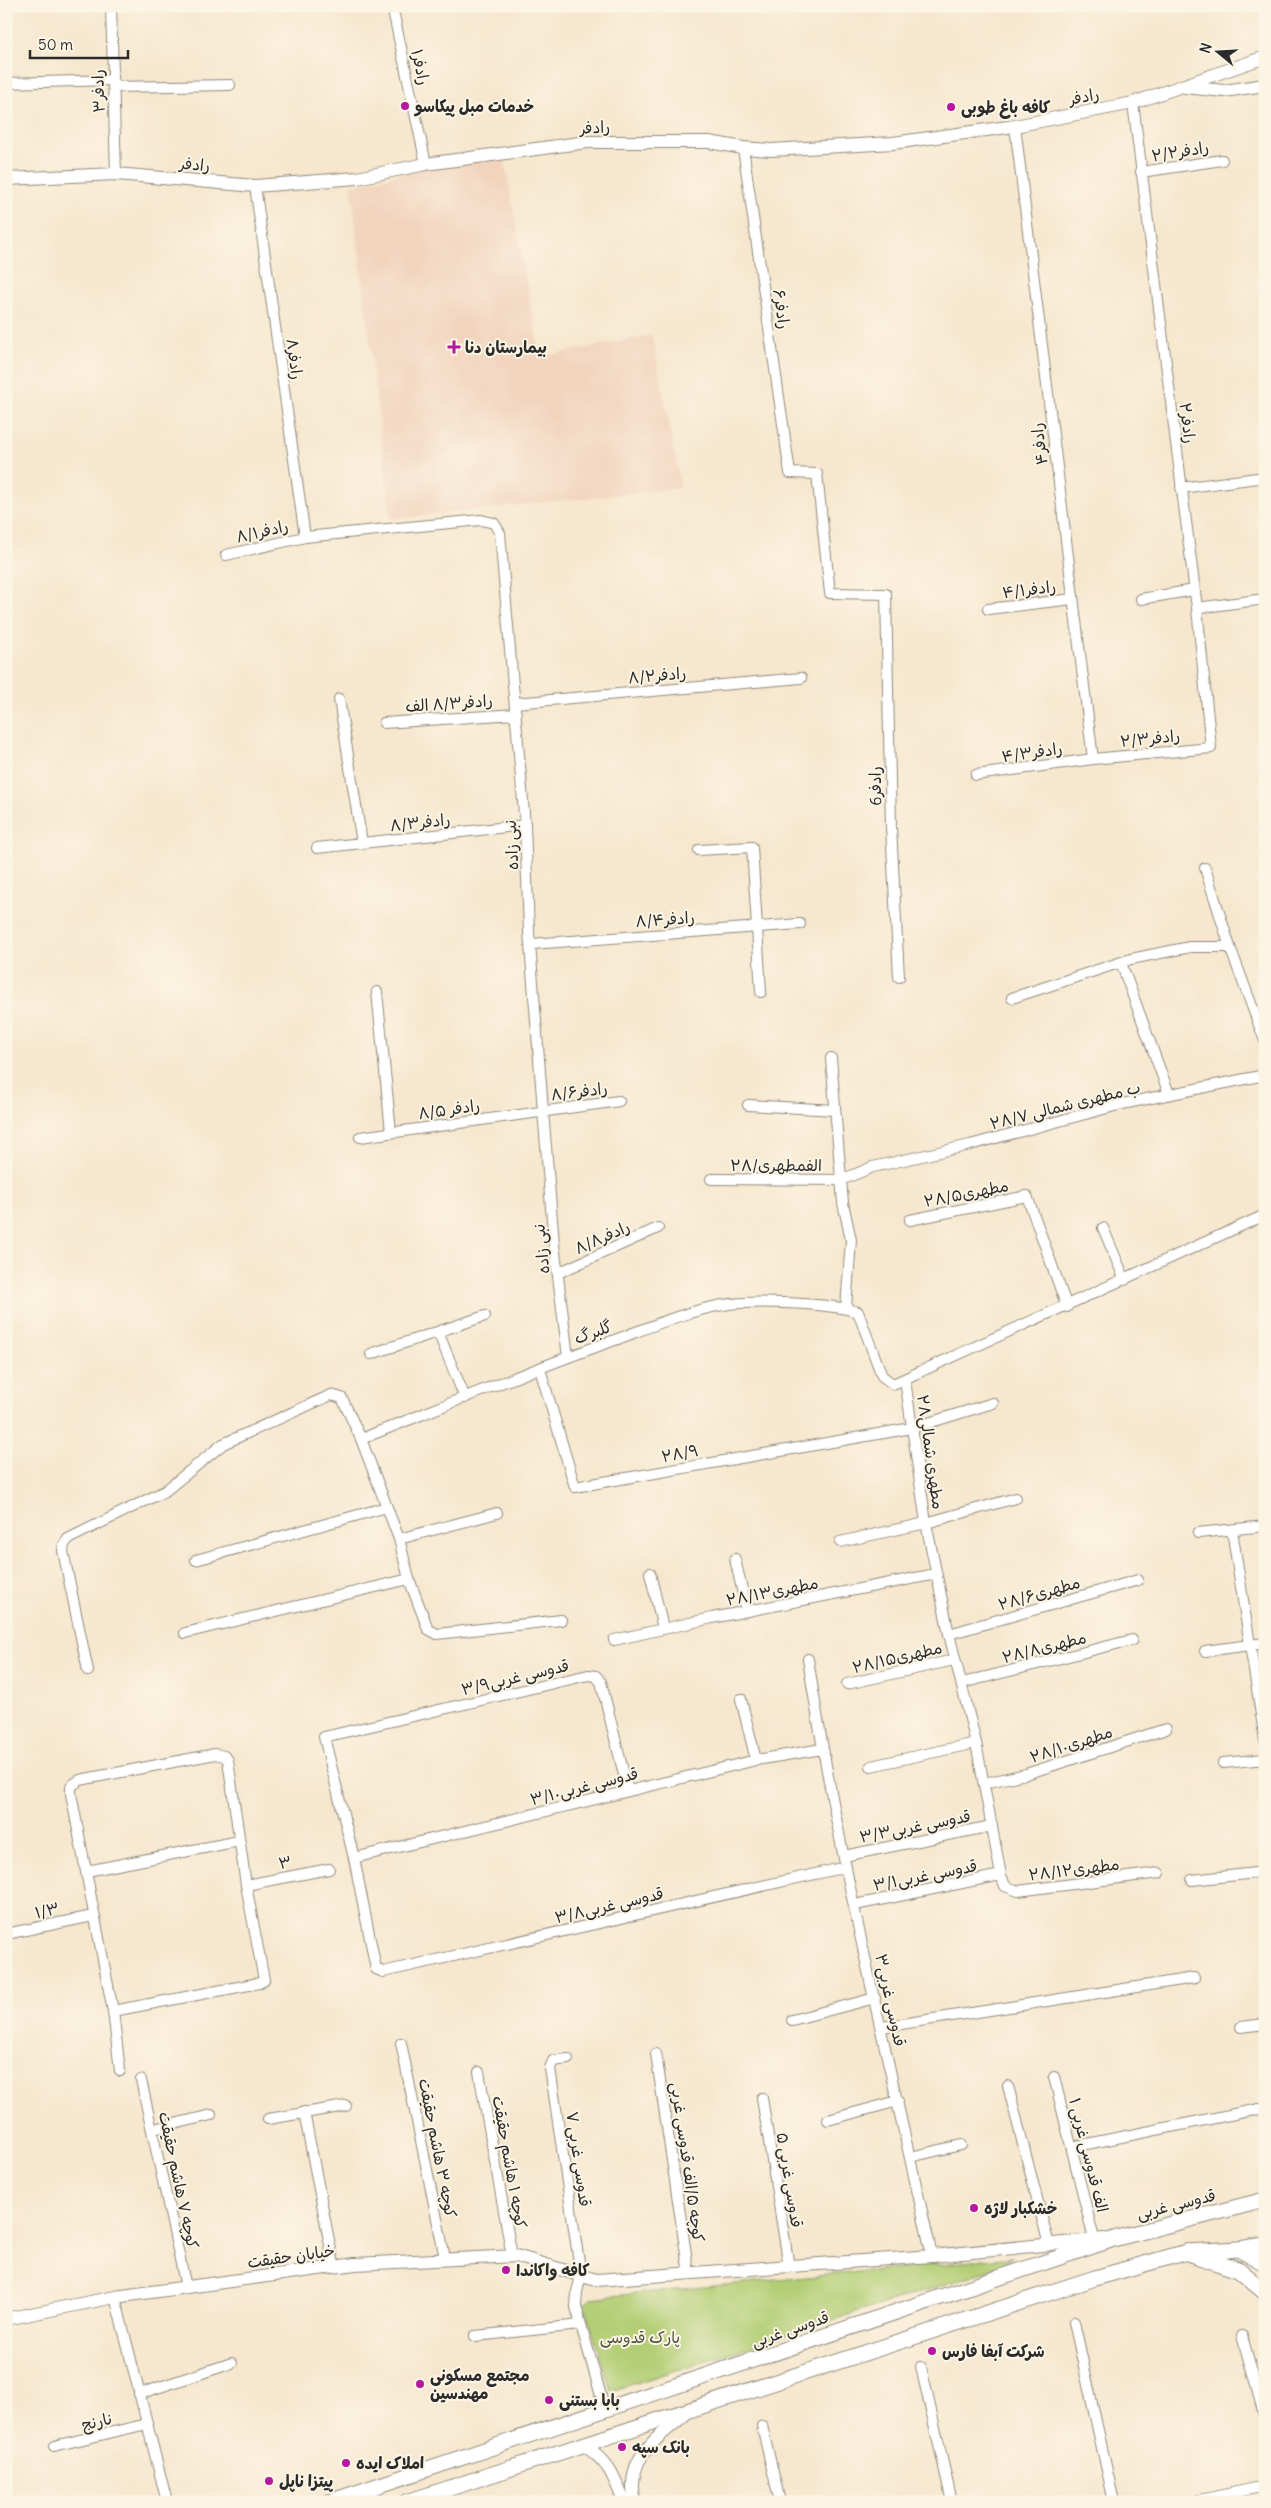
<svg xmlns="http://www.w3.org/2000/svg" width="1271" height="2508" font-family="Delius,'Playpen Sans Arabic',sans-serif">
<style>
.built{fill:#f2d4be}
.green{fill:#b3ce74;stroke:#6f7c50}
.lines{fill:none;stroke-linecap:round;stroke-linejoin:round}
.minor-casing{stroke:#90897c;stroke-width:12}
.tertiary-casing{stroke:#90897c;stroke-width:14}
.secondary-casing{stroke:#90897c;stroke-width:17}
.primary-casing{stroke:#90897c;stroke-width:18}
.minor{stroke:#fff;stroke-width:10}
.tertiary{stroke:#fff;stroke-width:12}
.secondary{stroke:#fff;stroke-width:15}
.primary{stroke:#fff;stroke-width:16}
.poi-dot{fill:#b5179e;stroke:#fcf5e5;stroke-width:2}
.labels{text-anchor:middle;stroke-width:4;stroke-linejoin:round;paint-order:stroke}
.street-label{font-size:16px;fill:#2b2b2b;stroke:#fcf5e5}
.poi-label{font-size:16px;font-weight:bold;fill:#2b2b2b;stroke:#fcf5e5;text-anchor:start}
.park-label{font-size:16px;fill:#4d543d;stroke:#fcf5e5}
</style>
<rect width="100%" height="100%" fill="#fcf5e5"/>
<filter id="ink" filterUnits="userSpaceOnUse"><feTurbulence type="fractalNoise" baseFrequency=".02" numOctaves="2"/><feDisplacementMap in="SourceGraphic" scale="10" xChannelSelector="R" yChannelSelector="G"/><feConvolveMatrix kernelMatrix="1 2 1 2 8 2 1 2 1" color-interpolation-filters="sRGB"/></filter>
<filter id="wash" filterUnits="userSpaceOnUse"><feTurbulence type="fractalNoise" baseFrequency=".0096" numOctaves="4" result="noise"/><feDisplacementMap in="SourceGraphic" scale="20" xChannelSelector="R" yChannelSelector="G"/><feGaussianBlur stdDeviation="1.12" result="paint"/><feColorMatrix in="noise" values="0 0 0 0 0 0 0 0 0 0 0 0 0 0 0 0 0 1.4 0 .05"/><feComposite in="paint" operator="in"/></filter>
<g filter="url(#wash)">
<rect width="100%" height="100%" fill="#f6e7ce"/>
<polygon class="built" points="504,157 540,357 652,335 681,488 391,519 351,186 426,168"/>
<polygon class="green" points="1013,2257 999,2267 611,2391 584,2305 591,2298"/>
</g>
<g filter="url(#ink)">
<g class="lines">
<defs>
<g id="minor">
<polyline points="111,6 116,174"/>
<polyline points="392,6 426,164"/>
<polyline points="6,83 113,80"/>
<polyline points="113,87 230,85"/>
<polyline points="1015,126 1093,759"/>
<polyline points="743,148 790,473 817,474 830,593 886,594 891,827 899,977"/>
<polyline points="1141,172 1222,160"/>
<polyline points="255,186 305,537"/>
<polyline points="1181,488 1265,477"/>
<polyline points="226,555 305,537 481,520 494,523 500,533 525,825 529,932 543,1110 554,1244 568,1357"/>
<polyline points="1141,599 1194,590"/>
<polyline points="1197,608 1265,599"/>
<polyline points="988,609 1073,599"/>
<polyline points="339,699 362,843"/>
<polyline points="515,703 801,678"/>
<polyline points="384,723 516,714"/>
<polyline points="976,775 1093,759 1211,748 1197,608 1133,103"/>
<polyline points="317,848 525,825"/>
<polyline points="699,850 752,847 761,992"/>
<polyline points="1205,868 1230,947 1265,1041"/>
<polyline points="531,944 800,924"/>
<polyline points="1121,963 1169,1094"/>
<polyline points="377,992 391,1132"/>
<polyline points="1012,998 1131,959 1190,947 1230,947"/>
<polyline points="831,1058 843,1203 851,1240 846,1308"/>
<polyline points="748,1105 835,1110"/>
<polyline points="360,1137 619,1101"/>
<polyline points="711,1179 841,1180 873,1167 970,1145 1122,1104 1265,1075"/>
<polyline points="910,1220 1027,1196 1067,1307"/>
<polyline points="1103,1228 1125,1280"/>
<polyline points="558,1273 658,1228"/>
<polyline points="438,1332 465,1398"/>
<polyline points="371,1354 485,1316"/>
<polyline points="540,1369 575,1487 912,1428 993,1403"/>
<polyline points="905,1380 926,1523 949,1634 976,1743 1001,1875 1005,1886 1018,1891 1159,1873"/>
<path d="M 361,1439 C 446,1405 530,1370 615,1340 C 650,1327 686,1311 723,1305 C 752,1300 830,1303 858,1312 L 882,1376 L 893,1384 L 1265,1215"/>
<polyline points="1232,1530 1265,1740"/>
<polyline points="1198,1533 1265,1526"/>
<polyline points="399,1539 497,1513"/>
<polyline points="840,1542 926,1523 1016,1498"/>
<polyline points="735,1559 747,1611"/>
<polyline points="196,1560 387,1507"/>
<polyline points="650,1573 663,1628"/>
<polyline points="185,1633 409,1579"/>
<polyline points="949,1634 1138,1580"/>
<polyline points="614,1640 712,1618 936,1574"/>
<polyline points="1205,1651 1265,1643"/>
<path d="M 808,1659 C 839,1860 888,2058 932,2256"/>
<polyline points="88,1671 63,1551 64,1545 68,1539 165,1491 223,1444 331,1395 342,1398 361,1439 399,1539 409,1579 428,1629 437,1634 561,1620"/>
<polyline points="962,1683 1132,1640"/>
<polyline points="847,1684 954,1660"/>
<polyline points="741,1699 756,1760"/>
<polyline points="1223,1763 1265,1759"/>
<polyline points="871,1766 976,1743"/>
<polyline points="984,1783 1026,1774 1166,1729"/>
<polyline points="628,1791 601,1682 596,1676 588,1675 324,1737 354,1858 376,1969 383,1972 846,1867"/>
<polyline points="844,1856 992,1826"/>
<polyline points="354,1858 756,1760 822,1749"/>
<polyline points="87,1871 239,1841"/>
<polyline points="1192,1880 1265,1872"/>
<polyline points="246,1885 329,1869"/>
<polyline points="855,1905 1001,1875"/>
<polyline points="6,1934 93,1916"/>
<polyline points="113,2011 259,1983 264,1980 246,1885 228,1760 224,1756 215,1754 80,1780 71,1786 71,1794 113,2011 120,2071"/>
<polyline points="792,2020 875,1998"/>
<polyline points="882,2027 1194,1978"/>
<polyline points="1241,2027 1265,2024"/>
<polyline points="401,2043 445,2258"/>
<polyline points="656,2054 689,2274"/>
<polyline points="568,2059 553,2061 550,2068 581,2276 577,2292 576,2307 605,2410"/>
<polyline points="479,2072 512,2256"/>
<polyline points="1054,2077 1094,2239"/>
<polyline points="141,2080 186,2287"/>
<polyline points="1008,2086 1049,2245"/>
<polyline points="762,2098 789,2267"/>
<polyline points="304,2112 334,2266"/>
<polyline points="268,2119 346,2106"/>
<polyline points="828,2120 898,2101"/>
<polyline points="154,2129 211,2115"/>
<polyline points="1072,2147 1259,2109"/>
<polyline points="910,2157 961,2145"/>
<polyline points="115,2297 167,2502"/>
<polyline points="1074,2322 1114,2502"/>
<polyline points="475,2336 580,2325"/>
<polyline points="1242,2336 1265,2418"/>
<polyline points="921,2367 952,2502"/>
<polyline points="139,2394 232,2363"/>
<polyline points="762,2426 780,2502"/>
<polyline points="54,2446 147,2424"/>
<polyline points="1190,2502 1265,2486"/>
<polyline points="1261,2502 1265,2501"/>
</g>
<g id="tertiary">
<polyline points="1185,87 1224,91 1265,85"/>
<polyline points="6,179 116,174 255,186 357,178 426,164 587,142 709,142 743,148 771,150 893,143 1015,126 1133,103 1265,57"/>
<polyline points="6,2319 115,2297 355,2264 516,2256 596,2280 932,2256 1104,2239"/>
<path d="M 584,2445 C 609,2462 613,2474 624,2502"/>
<path d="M 635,2502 C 624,2457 658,2438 688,2412"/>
</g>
<g id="secondary">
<polyline points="1239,2249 1265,2245"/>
<polyline points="329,2502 1117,2238 1265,2200"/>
<polyline points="407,2502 1095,2278 1187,2252 1238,2249 1265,2263"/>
</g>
<polyline id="primary" points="1187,2252 1239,2270 1265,2292"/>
</defs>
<use href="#minor" class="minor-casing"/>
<use href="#tertiary" class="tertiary-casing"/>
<use href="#secondary" class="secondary-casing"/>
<use href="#primary" class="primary-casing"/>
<use href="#minor" class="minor"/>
<use href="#tertiary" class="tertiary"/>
<use href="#secondary" class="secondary"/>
<use href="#primary" class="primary"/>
</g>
</g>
<g class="poi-dot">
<circle cx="405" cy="106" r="5"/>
<circle cx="951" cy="107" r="5"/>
<path d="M451.5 339.5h5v5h5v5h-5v5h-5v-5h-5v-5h5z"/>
<circle cx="974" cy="2208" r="5"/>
<circle cx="506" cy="2270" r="5"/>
<circle cx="932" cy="2351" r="5"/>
<circle cx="420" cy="2384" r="5"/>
<circle cx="549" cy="2400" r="5"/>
<circle cx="622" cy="2447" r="5"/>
<circle cx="346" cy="2463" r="5"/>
<circle cx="269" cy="2481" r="5"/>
</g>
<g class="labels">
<g class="street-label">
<text transform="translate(421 67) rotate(78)" y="6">رادفر۱</text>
<text transform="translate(98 91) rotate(-92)" y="6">رادفر۳</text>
<text transform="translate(1084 96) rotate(-11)" y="6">رادفر</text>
<text transform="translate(595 127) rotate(-3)" y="6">رادفر</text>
<text transform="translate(1180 151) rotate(-9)" y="6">رادفر۲/۲</text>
<text transform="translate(195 164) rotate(5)" y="6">رادفر</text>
<text transform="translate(782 309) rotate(82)" y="6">رادفر۶</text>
<text transform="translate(295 359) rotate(82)" y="6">رادفر۸</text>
<text transform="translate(1188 423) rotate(83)" y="6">رادفر۲</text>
<text transform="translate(1039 444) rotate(-97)" y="6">رادفر۴</text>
<text transform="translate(262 531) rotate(-13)" y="6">۸/۱رادفر</text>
<text transform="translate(1029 589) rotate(-7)" y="6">رادفر۴/۱</text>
<text transform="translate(657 675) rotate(-5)" y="6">رادفر۸/۲</text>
<text transform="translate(449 703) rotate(-4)" y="6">رادفر۸/۳ الف</text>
<text transform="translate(1150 738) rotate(-6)" y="6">رادفر۲/۳</text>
<text transform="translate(1032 752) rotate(-8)" y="6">رادفر۴/۳</text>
<text transform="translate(875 786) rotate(-91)" y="6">6رادفر</text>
<text transform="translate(420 822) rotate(-6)" y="6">رادفر۸/۳</text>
<text transform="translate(511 845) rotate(-93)" y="6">نبی زاده</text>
<text transform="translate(665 919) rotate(-4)" y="6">رادفر۸/۴</text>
<text transform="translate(579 1091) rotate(-7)" y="6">۸/۶رادفر</text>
<text transform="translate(1065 1105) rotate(-14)" y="6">۲۸/۷ ب مطهرى شمالى</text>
<text transform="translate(449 1109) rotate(-8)" y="6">۸/۵ رادفر</text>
<text x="776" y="1171">۲۸/الفمطهری</text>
<text transform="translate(966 1193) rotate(-11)" y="6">مطهری۲۸/۵</text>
<text transform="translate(602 1237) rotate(-24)" y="6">۸/۸رادفر</text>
<text transform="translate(541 1249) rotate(-96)" y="6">نبی زاده</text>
<text transform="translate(593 1332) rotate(-20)" y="6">گلبرگ</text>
<text transform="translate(931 1452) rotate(82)" y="6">مطهرى شمالى۲۸</text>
<text transform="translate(680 1453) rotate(-10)" y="6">۲۸/۹</text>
<text transform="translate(772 1591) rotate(-11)" y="6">مطهری۲۸/۱۳</text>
<text transform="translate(1039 1593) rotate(-16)" y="6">مطهری۲۸/۶</text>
<text transform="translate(1044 1647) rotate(-14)" y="6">مطهری۲۸/۸</text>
<text transform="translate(897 1657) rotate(-13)" y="6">مطهری۲۸/۱۵</text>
<text transform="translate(515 1677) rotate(-13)" y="6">قدوسی غربی۳/۹</text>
<text transform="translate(1071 1744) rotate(-18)" y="6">مطهری۲۸/۱۰</text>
<text transform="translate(584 1786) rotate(-14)" y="6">قدوسی غربی۳/۱۰</text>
<text transform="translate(915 1826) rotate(-11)" y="6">قدوسی غربی۳/۳</text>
<text transform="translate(285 1862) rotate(-11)" y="6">۳</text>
<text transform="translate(1074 1869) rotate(-7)" y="6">مطهری۲۸/۱۲</text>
<text transform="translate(925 1875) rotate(-11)" y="6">قدوسی غربی۳/۱</text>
<text transform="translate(609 1905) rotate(-13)" y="6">قدوسی غربی۳/۸</text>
<text transform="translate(47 1910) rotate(-12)" y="6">۱/۳</text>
<text transform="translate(891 2000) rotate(78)" y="6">قدوسی غربی۳</text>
<text transform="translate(438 2148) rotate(79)" y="6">کوچه ۳ هاشم حقیقت</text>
<text transform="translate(1089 2155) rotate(76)" y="6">۱ الف قدوسی غربی</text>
<text transform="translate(579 2159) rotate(82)" y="6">۷ قدوسی غربی</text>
<text transform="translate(510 2162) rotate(80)" y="6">کوچه ۱ هاشم حقیقت</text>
<text transform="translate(688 2162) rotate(82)" y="6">کوچه ۵/الف قدوسی غربی</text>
<text transform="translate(179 2180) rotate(78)" y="6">کوچه ۷ هاشم حقیقت</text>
<text transform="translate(790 2180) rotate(81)" y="6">۵ قدوسی غربی</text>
<text transform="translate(1176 2204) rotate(-14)" y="6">قدوسی غربی</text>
<text transform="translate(291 2256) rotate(-8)" y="6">خیابان حقیقت</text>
<text transform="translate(790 2329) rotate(-19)" y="6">قدوسی غربی</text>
<text transform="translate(97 2421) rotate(-13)" y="6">نارنج</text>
</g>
<g class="poi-label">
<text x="415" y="112">خدمات مبل پیکاسو</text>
<text x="961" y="113">کافه باغ طوبی</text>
<text x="465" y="353">بیمارستان دنا</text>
<text x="984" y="2214">خشکبار لاژه</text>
<text x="516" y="2276">کافه واکاندا</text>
<text x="942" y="2357">شرکت آبفا فارس</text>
<text x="430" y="2381">مجتمع مسکونی<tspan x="430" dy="18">مهندسین</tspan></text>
<text x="559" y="2406">بابا بستنی</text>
<text x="632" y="2453">بانک سپه</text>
<text x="356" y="2469">املاک ایده</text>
<text x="279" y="2487">پیتزا ناپل</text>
</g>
<g class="park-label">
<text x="640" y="2343">پارک قدوسی</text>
</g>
</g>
<rect width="1271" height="2508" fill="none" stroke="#fcf5e5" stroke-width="25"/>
<g transform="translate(1218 52) rotate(288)" stroke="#fcf5e5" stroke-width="4" paint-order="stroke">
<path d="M0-4L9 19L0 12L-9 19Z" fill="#2b2b2b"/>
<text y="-8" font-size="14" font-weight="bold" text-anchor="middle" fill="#2b2b2b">N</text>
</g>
<path d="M30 50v8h98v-8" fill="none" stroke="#2b2b2b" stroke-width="2.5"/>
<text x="38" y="50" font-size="15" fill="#2b2b2b" stroke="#fcf5e5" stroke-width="4" paint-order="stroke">50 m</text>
</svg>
